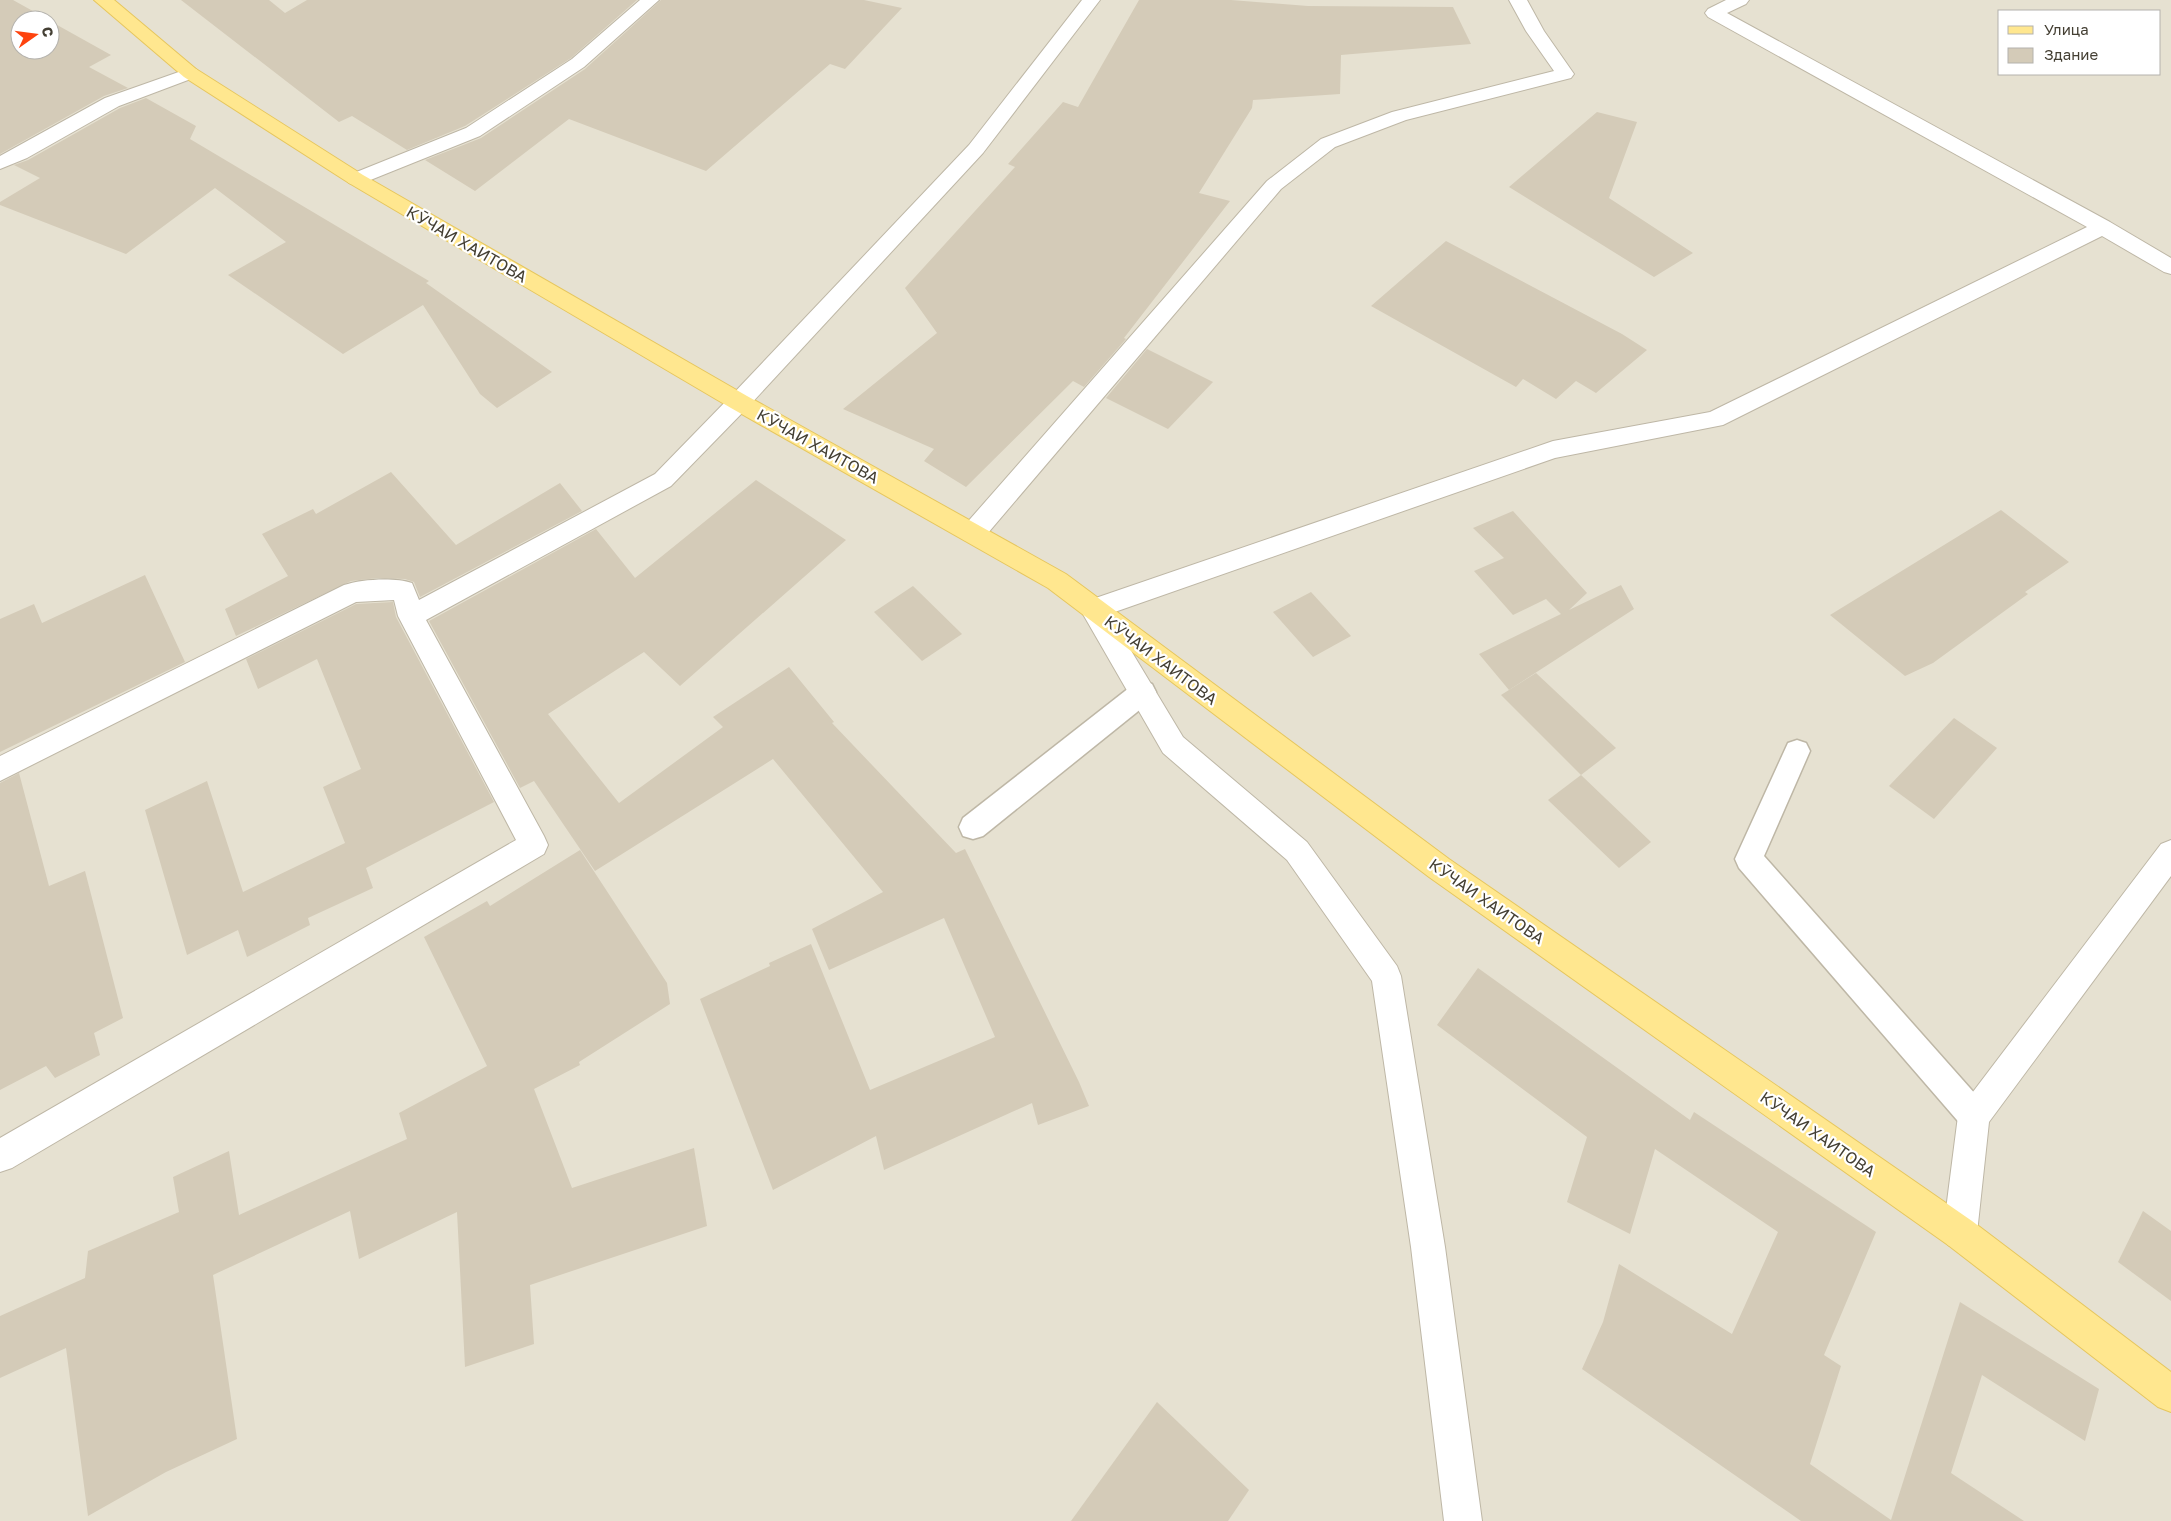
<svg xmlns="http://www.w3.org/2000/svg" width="2171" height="1521" font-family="'Golos Text',sans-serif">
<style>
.residential{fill:#e6e1d1;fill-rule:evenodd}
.building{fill:#d4cbb8}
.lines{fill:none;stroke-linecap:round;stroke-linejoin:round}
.lane-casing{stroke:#beb7a6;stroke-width:3}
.street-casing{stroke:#beb7a6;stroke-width:2}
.primary-casing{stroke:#e6c65e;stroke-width:2}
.lane{fill:#fff;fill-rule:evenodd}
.street{fill:#fff;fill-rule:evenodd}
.primary{fill:#ffe78f;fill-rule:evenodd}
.labels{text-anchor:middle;stroke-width:4.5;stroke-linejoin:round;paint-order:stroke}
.street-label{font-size:16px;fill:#443f33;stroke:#fff}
</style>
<rect width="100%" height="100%" fill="#f2efe3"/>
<path class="residential" d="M 0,0 L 2171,0 L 2171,1521 L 0,1521 ZM 2000,11 L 2160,11 L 2160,74 L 2000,74 ZM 20,20 L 50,20 L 50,50 L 20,50 Z"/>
<g class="building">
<polygon points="0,0 13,0 49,20 20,20 20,50 50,50 50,21 111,55 89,67 128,88 104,96 0,154"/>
<polygon points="181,0 269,0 285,13 307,0 637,0 571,58 465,126 407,150 352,116 339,122"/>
<polygon points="661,0 864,0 902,8 845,69 830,64 706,171 569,119 475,191 425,160 481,138 585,69"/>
<polygon points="1139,0 1231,0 1308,6 1453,7 1471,44 1341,55 1340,94 1253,100 1252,108 1199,193 1230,201 1124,338 1126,339 1084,387 1073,381 966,487 924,461 934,449 843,409 937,333 905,288 1015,167 1008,164 1063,102 1078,107"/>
<polygon points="146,98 196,126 190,139 429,281 426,283 552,372 497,408 480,394 423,305 343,354 228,275 286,242 215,188 126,254 0,205 0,202 40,178 14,165 28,160 120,108"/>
<polygon points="1597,112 1637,122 1609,198 1693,253 1654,277 1509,187"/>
<polygon points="1446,241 1622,334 1647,350 1596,393 1576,381 1556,399 1523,379 1516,387 1371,306"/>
<polygon points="1147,349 1213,382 1168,429 1106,398"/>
<polygon points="391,472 456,545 560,483 582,511 420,597 414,582 405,579 378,578 351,581 236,636 225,609 288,576 262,534 313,509 316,514"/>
<polygon points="756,480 846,540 680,686 644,652 548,714 619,803 723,727 713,717 789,667 834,722 832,723 956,853 965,849 1079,1082 1089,1106 1038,1125 1032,1103 884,1170 876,1136 773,1190 700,999 770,966 769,963 811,944 870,1090 995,1037 944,918 829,970 812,929 883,892 773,759 595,871 534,781 520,788 429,621 596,529 635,578"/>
<polygon points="2001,510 2069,562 2025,592 2028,594 1933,663 1905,676 1830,615"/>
<polygon points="1513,511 1587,593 1569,610 1621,585 1634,609 1509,690 1479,654 1561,614 1546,599 1513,615 1474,571 1504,558 1473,528"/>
<polygon points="145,575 185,662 0,752 0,619 34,604 42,623"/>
<polygon points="913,586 962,634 922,661 874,612"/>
<polygon points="1311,592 1351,636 1313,657 1273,612"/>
<polygon points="393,602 396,617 494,802 366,868 373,888 308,918 310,925 247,957 238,930 187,955 145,810 207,781 243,892 345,843 323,787 361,769 317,659 258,689 246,659 356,604"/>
<polygon points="1536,673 1616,748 1581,775 1501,695"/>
<polygon points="1954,718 1997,748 1934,819 1889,786"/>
<polygon points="19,773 49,886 85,871 123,1018 94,1033 100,1055 55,1078 46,1066 0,1090 0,783"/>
<polygon points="1581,775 1651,842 1619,868 1548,800"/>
<polygon points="580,850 667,983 670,1004 579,1062 580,1065 534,1089 572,1188 694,1148 707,1226 530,1285 534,1344 465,1367 457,1212 359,1259 350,1211 213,1275 237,1439 166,1472 88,1516 66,1348 0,1378 0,1316 85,1278 88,1251 179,1212 173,1177 229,1151 239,1215 407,1139 399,1113 487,1066 424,937 487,901 490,906"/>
<polygon points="1478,968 1690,1120 1694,1112 1876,1232 1824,1355 1841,1366 1810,1464 1891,1520 1960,1302 2099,1389 2085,1441 1982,1375 1951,1473 2024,1521 1801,1521 1582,1369 1603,1322 1619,1264 1732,1334 1778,1232 1655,1149 1630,1234 1567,1202 1587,1137 1437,1025"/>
<polygon points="2143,1211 2171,1231 2171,1301 2118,1262"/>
<polygon points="1157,1402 1249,1490 1228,1521 1071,1521"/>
</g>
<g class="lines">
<defs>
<g id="lane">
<polygon points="1143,681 1152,684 1156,692 1152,700 983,836 973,839 963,836 959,827 963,818 1134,684"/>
<polygon points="1797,740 1806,743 1810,751 1764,856 1985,1105 1989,1116 1985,1127 1974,1131 1963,1127 1739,868 1735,859 1788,743"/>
</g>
<g id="street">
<polygon points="640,0 659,0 584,67 480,136 363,183 356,185 349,183 346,179 349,175 466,128 572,59"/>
<path d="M 1082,0 L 1100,0 L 983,153 L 747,408 L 671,486 L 426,620 L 544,836 L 548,845 L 544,854 L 12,1168 L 0,1172 L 0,1138 L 516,840 L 398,616 L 394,600 L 356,602 L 0,781 L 0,756 L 344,585 C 361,579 395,577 412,583 L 419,600 L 655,474 L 731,396 L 969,145 Z"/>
<polygon points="1509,0 1527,0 1544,31 1574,74 1571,78 1406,120 1335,147 1281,189 982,540 973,542 964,540 961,533 964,526 1267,181 1321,139 1392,112 1554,71 1526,31"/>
<polygon points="1726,0 1749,0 1746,4 1727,13 2110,222 2171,258 2171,274 2164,272 2102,236 1723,425 1555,458 1109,614 1183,737 1307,842 1397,966 1401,976 1445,1247 1482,1521 1444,1521 1411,1247 1372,981 1287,860 1163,753 1080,609 1084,602 1553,441 1710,412 2087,227 1708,17 1705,13 1708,9"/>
<polygon points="190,68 196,69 199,73 196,77 119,106 27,158 0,169 0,156 105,98"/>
<polygon points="2171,840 2171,876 1989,1122 1977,1233 1972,1245 1960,1250 1948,1245 1943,1233 1958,1116 1963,1105 2161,844"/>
</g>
<polygon id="primary" points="94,0 114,0 196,69 363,175 747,396 1066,574 1449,859 1972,1221 2171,1372 2171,1412 2158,1407 1948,1245 1429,877 1048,588 731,408 349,183 184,77"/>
</defs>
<use href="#lane" class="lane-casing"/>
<use href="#street" class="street-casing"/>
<use href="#primary" class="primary-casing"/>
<use href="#lane" class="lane"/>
<use href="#street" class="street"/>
<use href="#primary" class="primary"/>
</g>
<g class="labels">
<g class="street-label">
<text transform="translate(467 244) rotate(30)" y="6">КӮЧАИ ХАИТОВА</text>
<text transform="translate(818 446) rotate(29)" y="6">КӮЧАИ ХАИТОВА</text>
<text transform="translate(1161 660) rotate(37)" y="6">КӮЧАИ ХАИТОВА</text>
<text transform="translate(1487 901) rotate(35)" y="6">КӮЧАИ ХАИТОВА</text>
<text transform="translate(1818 1134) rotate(35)" y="6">КӮЧАИ ХАИТОВА</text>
</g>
</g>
<rect x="1998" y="10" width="162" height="65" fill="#ffffff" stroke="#b4b2ad"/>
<rect x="2008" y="26" width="25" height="8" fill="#ffe78f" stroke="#b4b2ad"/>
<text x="2044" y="35" font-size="15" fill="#443f33">Улица</text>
<rect x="2008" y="48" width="25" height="15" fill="#d4cbb8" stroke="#b4b2ad"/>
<text x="2044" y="60" font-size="15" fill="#443f33">Здание</text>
<g transform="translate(35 35) rotate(76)"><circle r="24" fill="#ffffff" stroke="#b4b2ad"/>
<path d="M0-4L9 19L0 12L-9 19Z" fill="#fe430e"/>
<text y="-8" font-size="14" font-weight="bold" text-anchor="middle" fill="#443f33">С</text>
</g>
</svg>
